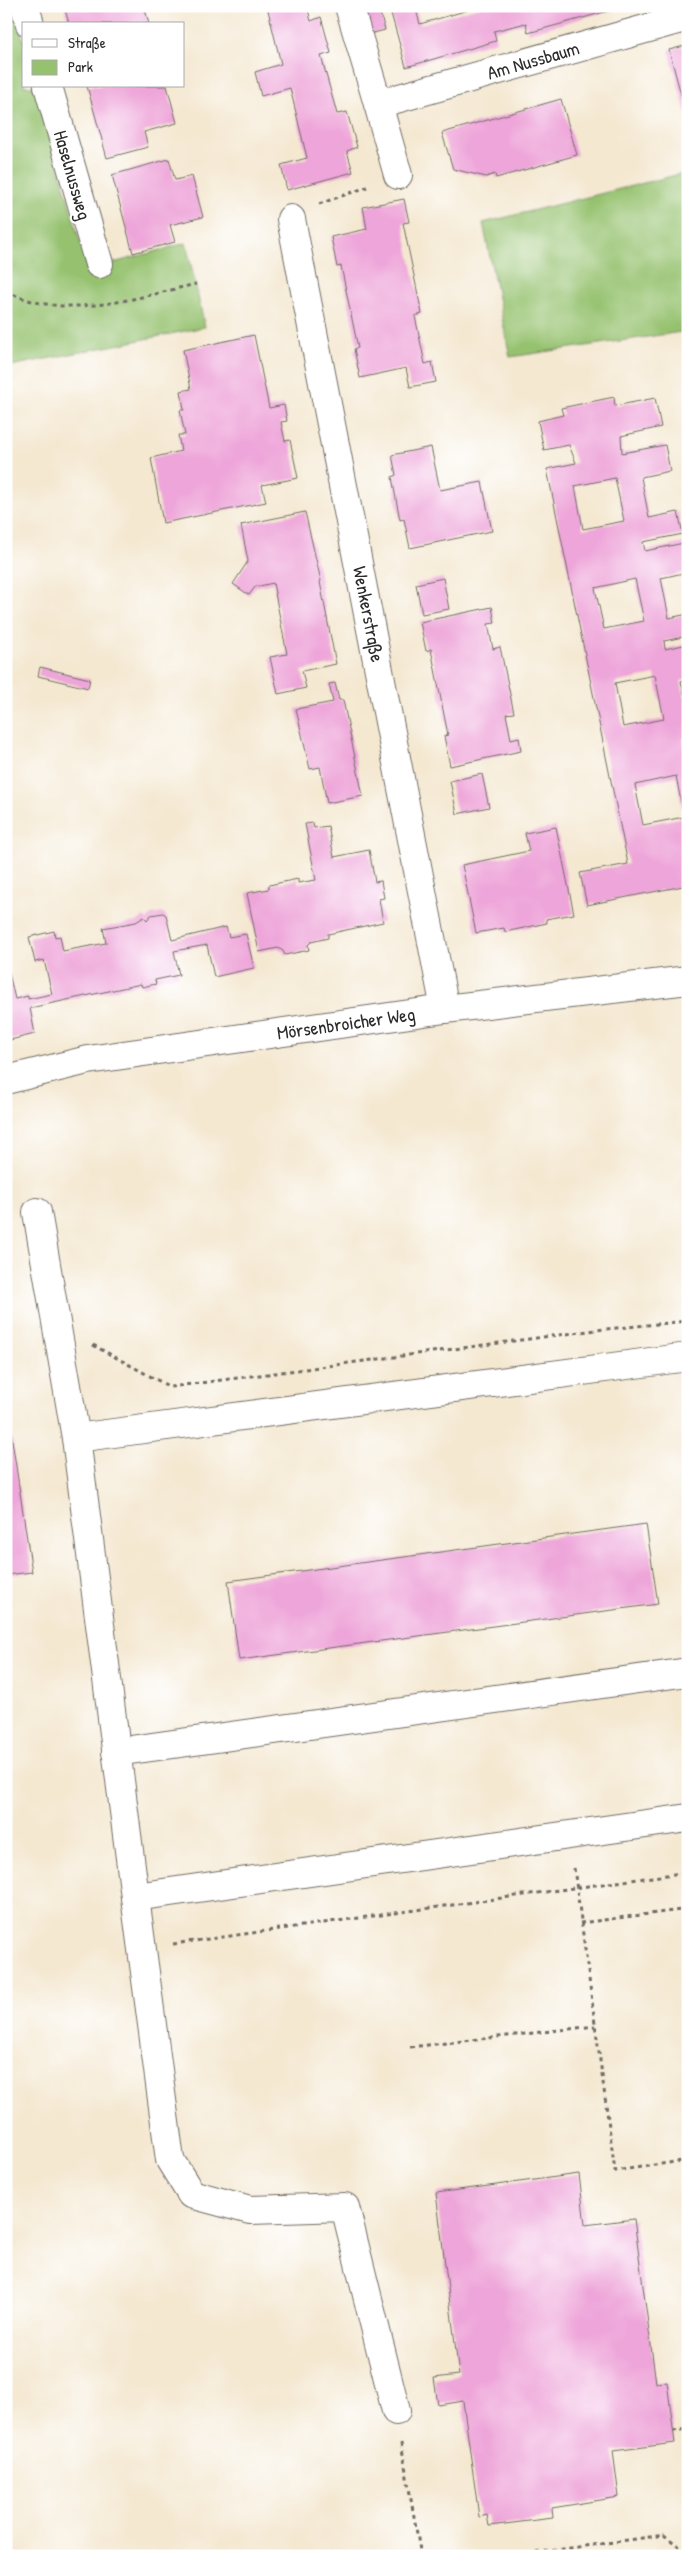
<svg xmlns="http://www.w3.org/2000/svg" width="694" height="2562" font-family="'Patrick Hand',sans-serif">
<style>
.green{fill:#96c26f;stroke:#60764d}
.building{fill:#eea5d9;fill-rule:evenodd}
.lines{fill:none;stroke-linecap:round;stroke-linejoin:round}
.minor-casing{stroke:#716d65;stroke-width:30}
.path{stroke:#716d65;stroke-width:3;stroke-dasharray:4 4;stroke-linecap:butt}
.minor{stroke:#fff;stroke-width:28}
.labels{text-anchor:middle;stroke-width:4;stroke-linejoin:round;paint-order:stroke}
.street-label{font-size:19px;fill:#2b2b2b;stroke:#fff}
</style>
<rect width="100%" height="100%" fill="#fff"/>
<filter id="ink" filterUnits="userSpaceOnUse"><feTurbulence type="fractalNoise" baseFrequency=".02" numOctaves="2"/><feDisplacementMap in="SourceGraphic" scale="10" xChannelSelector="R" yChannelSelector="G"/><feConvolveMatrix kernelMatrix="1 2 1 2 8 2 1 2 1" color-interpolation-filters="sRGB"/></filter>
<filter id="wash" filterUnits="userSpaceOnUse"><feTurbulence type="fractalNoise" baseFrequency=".0096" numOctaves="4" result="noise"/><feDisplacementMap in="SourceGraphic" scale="20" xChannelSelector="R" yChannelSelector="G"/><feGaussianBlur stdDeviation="1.12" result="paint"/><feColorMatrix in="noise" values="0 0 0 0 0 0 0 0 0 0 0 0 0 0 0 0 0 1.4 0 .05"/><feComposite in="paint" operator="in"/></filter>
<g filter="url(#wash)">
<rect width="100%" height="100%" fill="#f4e8d1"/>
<g class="green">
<polygon points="6,6 13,6 24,43 24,86 36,86 88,270 186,243 205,327 6,367"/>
<polygon points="688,172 688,331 510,357 483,223"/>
</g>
<g id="blocks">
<g class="building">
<polygon points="64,6 144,6 149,24 69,24"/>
<polygon points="267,6 307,6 311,21 321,17 331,53 321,56 337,114 347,112 357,147 347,151 353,172 287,190 281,165 307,158 290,88 261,96 255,72 281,64"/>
<polygon points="361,6 378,6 385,30 369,34"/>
<polygon points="389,6 415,6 420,24 482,6 623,7 528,33 526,23 494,31 496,41 406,67"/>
<polygon points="688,45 688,117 687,117 669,50"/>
<polygon points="87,86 167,86 177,123 144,132 148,147 107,158"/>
<polygon points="561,99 577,155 496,178 495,174 486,177 453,169 442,133"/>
<polygon points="169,159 175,180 192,176 203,217 170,225 175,242 133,253 112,175"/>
<polygon points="404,199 409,222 403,223 422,314 415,316 425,364 432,362 436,382 410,387 406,368 360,378 354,349 358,348 341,266 337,267 331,237 367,229 363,207"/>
<polygon points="254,335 269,408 284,405 287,421 281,422 285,441 290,440 298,478 262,485 266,502 163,523 151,458 181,451 178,435 185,435 180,410 184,410 181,391 191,389 183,350"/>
<path d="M 614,397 L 615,406 L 655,398 L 661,427 L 621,436 L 622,453 L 665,445 L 670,471 L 641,477 L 649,518 L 678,512 L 683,534 L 643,542 L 645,551 L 684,543 L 688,560 L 688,572 L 661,578 L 669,618 L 688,614 L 688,636 L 664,641 L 665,649 L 688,644 L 688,679 L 681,681 L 688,710 L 688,738 L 683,739 L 685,747 L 688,746 L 688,885 L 587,905 L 580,873 L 628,864 L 547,469 L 576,463 L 569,445 L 544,450 L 538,421 L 563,415 L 561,408 ZM 615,478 L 624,521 L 583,529 L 575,486 ZM 635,579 L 644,621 L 604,629 L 595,588 ZM 655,675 L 664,719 L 623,727 L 615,683 ZM 676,776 L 684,817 L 643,825 L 635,785 Z"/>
<polygon points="431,447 440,490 482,482 492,531 410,548 404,519 400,520 396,499 392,477 396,475 392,455"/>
<polygon points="305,512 321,581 320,582 336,664 302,671 306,688 278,694 270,657 287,654 273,583 255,587 249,595 233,584 248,561 241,525"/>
<polygon points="443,578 449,609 422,614 416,584"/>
<polygon points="492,607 495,623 488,624 493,649 500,647 514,713 506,714 511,739 519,737 521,751 450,766 444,736 448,735 431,649 426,651 420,622"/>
<polygon points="40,667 90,679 88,688 38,676"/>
<polygon points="335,683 339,700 343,700 363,796 327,803 320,767 310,769 296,709 333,702 329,684"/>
<polygon points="482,774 489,807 457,814 450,781"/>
<polygon points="313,823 314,828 328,826 334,857 369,850 375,882 381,881 384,898 379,899 383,922 328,934 328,938 311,942 308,945 309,950 285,955 283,951 278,948 259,952 247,893 269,889 269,885 298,879 298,883 316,880 305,824"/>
<polygon points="556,827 574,914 546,919 547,923 505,932 504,928 476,933 462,865 529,851 525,833"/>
<polygon points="163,913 166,915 172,940 226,927 229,937 246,934 254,968 214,977 207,945 174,951 179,975 155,980 156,984 142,987 141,984 30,1008 35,1034 6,1041 6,960 15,999 28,996 28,999 52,994 44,960 35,962 29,937 54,931 55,937 60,936 63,951 106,943 103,928 136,922 144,917 147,920 151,915"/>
<polygon points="6,1400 32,1572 6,1575"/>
<polygon points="646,1524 658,1604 239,1660 228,1581"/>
<polygon points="579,2174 585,2225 634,2219 656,2383 667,2382 675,2443 613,2451 619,2497 552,2508 553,2518 489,2526 487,2515 479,2517 463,2401 438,2405 434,2378 459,2375 436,2193"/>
</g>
</g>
</g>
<g filter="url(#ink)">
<use href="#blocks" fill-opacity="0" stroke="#716d65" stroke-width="1"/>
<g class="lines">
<defs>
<g id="minor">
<polyline points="25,6 30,24"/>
<polyline points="349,6 378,104 688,17"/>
<polyline points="48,86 99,264"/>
<polyline points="378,104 398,175"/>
<polyline points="291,219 445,1009"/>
<polyline points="6,1080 88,1060 445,1009 688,980"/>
<polyline points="37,1212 76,1438 135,1897 688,1818"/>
<polyline points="76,1438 688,1357"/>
<polyline points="116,1752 688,1672"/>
<polyline points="135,1897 170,2160 191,2194 250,2210 345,2207 396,2411"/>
</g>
</defs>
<use href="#minor" class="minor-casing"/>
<g class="path">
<polyline points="319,204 367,187"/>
<path d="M 6,291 C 66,322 135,298 196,284"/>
<polyline points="93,1345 170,1387 596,1330 688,1321"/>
<polyline points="574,1868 615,2171 688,2160"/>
<polyline points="580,1923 688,1909"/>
<polyline points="173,1944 688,1872"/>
<polyline points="410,2047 595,2026"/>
<polyline points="673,2431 688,2429"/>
<polyline points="401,2443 421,2556"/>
<polyline points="513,2556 664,2535 688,2553"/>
</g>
<use href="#minor" class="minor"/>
</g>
</g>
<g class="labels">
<g class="street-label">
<text transform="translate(533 60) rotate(-16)" y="7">Am Nussbaum</text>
<text transform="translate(73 175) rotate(74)" y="7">Haselnussweg</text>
<text transform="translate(369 614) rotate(79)" y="7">Wenkerstraße</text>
<text transform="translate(346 1023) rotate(-8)" y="7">Mörsenbroicher Weg</text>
</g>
</g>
<rect width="694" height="2562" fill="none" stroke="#fff" stroke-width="25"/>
<rect x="22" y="22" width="162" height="65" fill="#ffffff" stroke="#aaaaaa"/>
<rect x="32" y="39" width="25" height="8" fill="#ffffff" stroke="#aaaaaa"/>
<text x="68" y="48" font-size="15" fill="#2b2b2b">Straße</text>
<rect x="32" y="60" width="25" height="15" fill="#96c26f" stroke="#aaaaaa"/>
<text x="68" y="72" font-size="15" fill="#2b2b2b">Park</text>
</svg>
